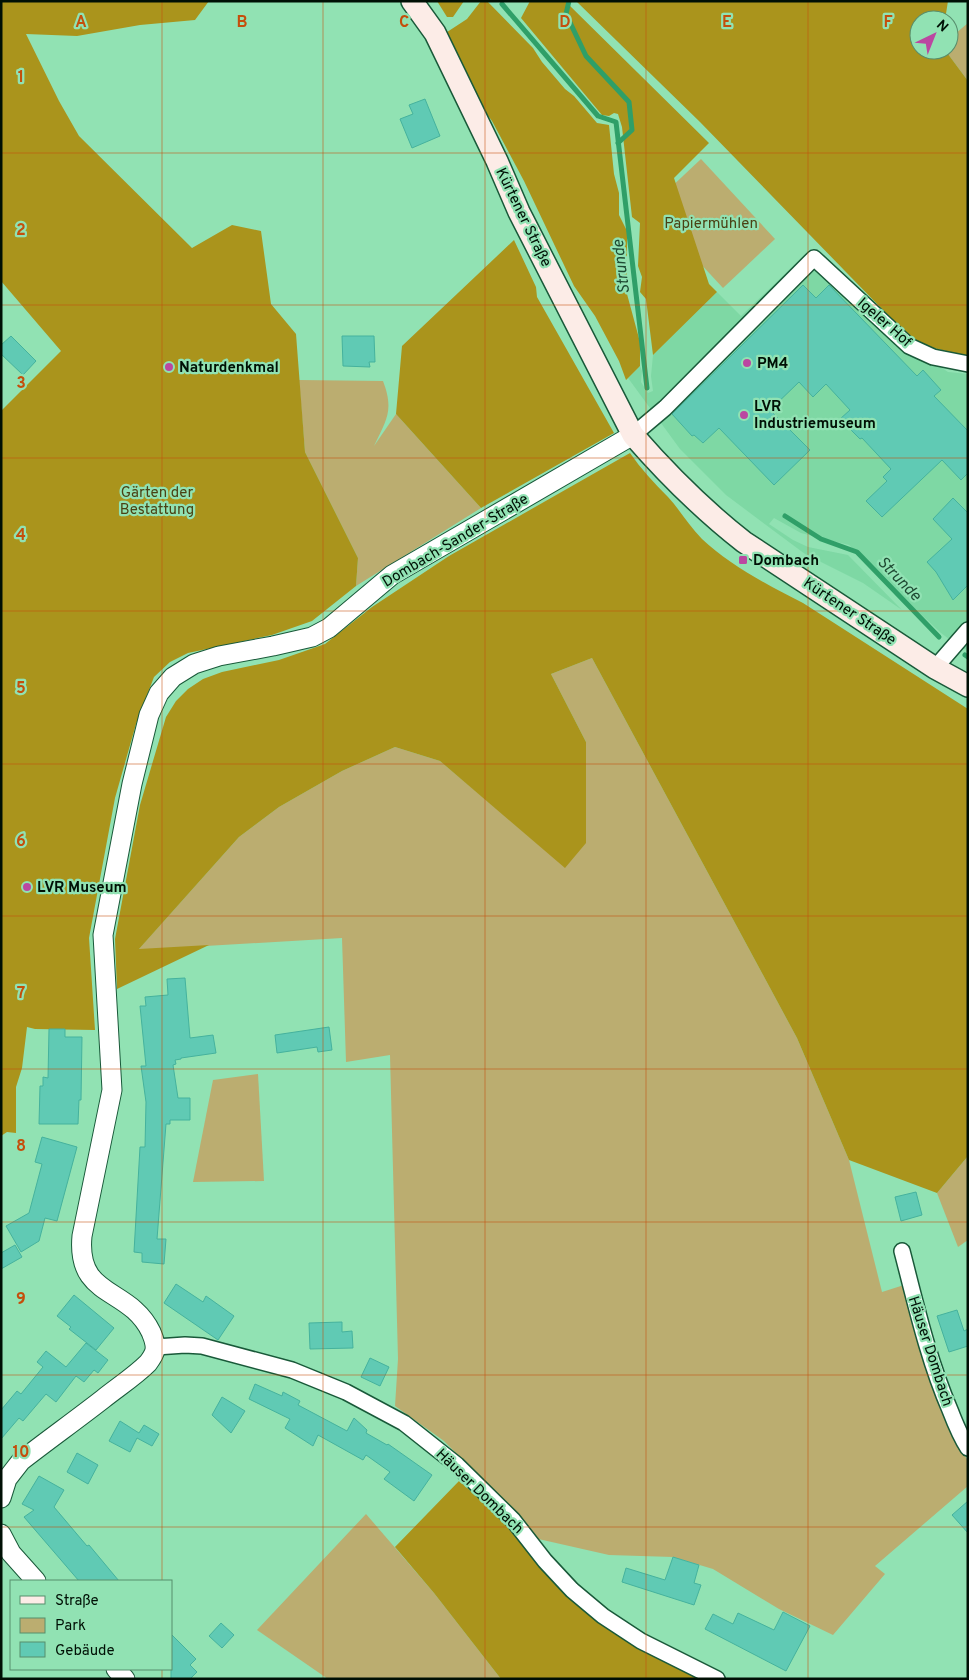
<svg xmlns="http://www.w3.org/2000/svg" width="969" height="1680" font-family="Overpass,sans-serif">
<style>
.built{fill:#7ed8a4}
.green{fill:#bbad70}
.forest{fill:#aa941c}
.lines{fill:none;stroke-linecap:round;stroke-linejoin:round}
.stream{stroke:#2f9f68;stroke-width:5}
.building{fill:#60cab4;stroke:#45b29d}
.minor-casing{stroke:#195939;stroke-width:18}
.tertiary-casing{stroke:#195939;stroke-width:21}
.secondary-casing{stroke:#195939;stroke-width:24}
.minor{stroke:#fff;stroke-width:15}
.tertiary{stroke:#fff;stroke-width:19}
.secondary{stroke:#fcece7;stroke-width:21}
.grid{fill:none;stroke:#c54e0b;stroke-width:1;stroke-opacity:0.55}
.poi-dot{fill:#bb47a1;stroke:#91e2b3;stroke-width:2}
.labels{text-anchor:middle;stroke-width:4.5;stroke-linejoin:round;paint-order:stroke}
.street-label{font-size:15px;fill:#001005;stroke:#91e2b3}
.park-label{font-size:15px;fill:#4a4114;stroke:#91e2b3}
.poi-label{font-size:15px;font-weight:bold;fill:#001005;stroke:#91e2b3;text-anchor:start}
.water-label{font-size:16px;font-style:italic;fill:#1f4a33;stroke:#91e2b3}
.grid-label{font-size:16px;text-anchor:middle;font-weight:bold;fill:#c54e0b;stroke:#91e2b3;stroke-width:4.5;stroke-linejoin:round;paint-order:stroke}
</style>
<rect width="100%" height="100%" fill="#91e2b3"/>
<polygon class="built" points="811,249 911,351 920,353 948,372 968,374 968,650 961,648 941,633 895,590 886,578 849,545 801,533 774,518 769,524 793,540 808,547 848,555 902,610 863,583 805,554 726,495 680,449 628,378 640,366 642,371 641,382 648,393 653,391 651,376 653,355 717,292 741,316"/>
<g class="green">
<polygon points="968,23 968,81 945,50 949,50 949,39"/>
<polygon points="701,159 775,239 723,288 649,208"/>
<path d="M 299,380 L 383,381 C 394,410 387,419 374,446 L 396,414 L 481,508 L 356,586 L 358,558 L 305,452 Z"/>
<polygon points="592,658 797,1038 849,1160 882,1292 904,1285 957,1442 968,1461 968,1486 875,1566 885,1574 833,1635 779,1609 713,1569 673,1557 609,1555 534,1538 518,1516 444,1441 395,1406 398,1359 390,1055 346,1062 342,938 138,950 239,837 279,807 342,771 395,747 440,761 565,867 586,742 551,674"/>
<polygon points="258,1074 264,1181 193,1182 213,1080"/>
<polygon points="968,1156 968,1240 958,1247 937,1193"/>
<polygon points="366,1514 434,1593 501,1679 328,1679 257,1630"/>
</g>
<g class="forest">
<polygon points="1,1 209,1 195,20 140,25 77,36 26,34 59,101 79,136 192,248 232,225 261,231 271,304 296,334 305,452 358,558 356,586 312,621 272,635 188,653 170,662 154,677 136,724 115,798 89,938 95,1030 35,1029 27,1027 22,1068 16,1087 16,1133 7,1132 1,1136 1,411 61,351 1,281"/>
<polygon points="437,1 464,1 453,17 447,17"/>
<polygon points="481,1 487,1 533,48 542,62 565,89 574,96 597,123 609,125 614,174 619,193 619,215 627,231 627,294 640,342 640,366 626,380 619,361 595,316 574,286 524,181 492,121 468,89 441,36 467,19"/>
<polygon points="530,1 565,1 709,143 674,178 709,284 717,292 653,355 646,299 640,292 642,277 638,266 640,223 632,217 622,127 618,114 614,113 609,116 602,115 521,18"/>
<polygon points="576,1 948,1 945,20 919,20 919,50 945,50 968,81 968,356 916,344 700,122"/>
<polygon points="514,240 536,287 537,297 614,433 481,508 396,414 402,346"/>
<path d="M 630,453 C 641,469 654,483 668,497 C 680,510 689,526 702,539 C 728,564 771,587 803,603 L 968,709 L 968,1156 L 937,1193 L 849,1160 L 797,1038 L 592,658 L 551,674 L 586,742 L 586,843 L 565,868 L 440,761 L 395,747 L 342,771 L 279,807 L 239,837 L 139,949 L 209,945 L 117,989 L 115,939 L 140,805 L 166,717 L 176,701 L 188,689 L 203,679 L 222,672 L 279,660 L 325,644 L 372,607 L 449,556 Z"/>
<polygon points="459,1481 502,1518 542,1565 704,1679 501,1679 434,1593 395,1547"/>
</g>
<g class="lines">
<g class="stream">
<polyline points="569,1 566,14 586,56 629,102 632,130 618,143"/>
<polyline points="502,4 598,116 616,122 647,388"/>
<polyline points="785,516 821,539 857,552 939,637"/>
<polyline points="965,655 968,657"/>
</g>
</g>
<g class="building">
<polygon points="425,99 440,136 412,148 400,119 413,114 409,105"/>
<polygon points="803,285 816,298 829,285 917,376 923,370 941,390 934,396 968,431 968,473 961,480 942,460 882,517 866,501 887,481 883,477 891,469 862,438 860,439 840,419 850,410 826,384 813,397 799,382 770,410 810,450 774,485 719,428 703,443 694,435 692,436 672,414"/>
<polygon points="11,336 36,361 23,375 1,354 1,345"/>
<polygon points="342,336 374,336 375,362 369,362 370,367 343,366"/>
<polygon points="953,498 968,513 968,585 953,600 936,572 927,562 952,539 933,519"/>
<polygon points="185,978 190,1038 213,1035 216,1053 181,1058 181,1059 175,1060 176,1064 173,1065 178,1098 190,1098 190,1120 170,1120 170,1124 166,1124 157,1239 166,1239 164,1264 142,1262 142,1253 134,1252 140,1147 145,1147 146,1102 141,1066 146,1066 140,1006 146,1006 145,997 168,995 167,979"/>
<polygon points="329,1027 332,1050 318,1052 317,1047 277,1053 275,1035"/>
<polygon points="49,1029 65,1029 65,1037 82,1037 81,1100 79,1100 78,1124 39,1124 40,1086 43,1086 43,1077 48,1078"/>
<polygon points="42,1137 77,1147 57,1221 45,1218 39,1241 21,1252 6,1226 29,1213 42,1164 35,1162"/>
<polygon points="916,1192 922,1215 901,1221 895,1197"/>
<polygon points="15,1245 22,1257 1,1269 1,1253"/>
<polygon points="176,1284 203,1302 206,1296 234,1316 218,1340 164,1303"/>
<polygon points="74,1295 114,1328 96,1350 69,1329 71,1327 57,1316"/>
<polygon points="957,1310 964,1331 968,1329 968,1346 949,1352 937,1316"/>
<polygon points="342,1322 342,1332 352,1331 353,1348 310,1349 309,1323"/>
<polygon points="86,1343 108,1360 98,1373 94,1370 84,1382 76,1376 56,1402 46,1394 23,1421 19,1418 1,1439 1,1410 17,1391 21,1394 43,1367 37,1362 46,1351 66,1367"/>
<polygon points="370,1358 389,1367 380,1386 361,1377"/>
<polygon points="255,1384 282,1396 283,1392 300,1401 298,1405 347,1431 354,1418 367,1430 366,1433 387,1445 388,1444 432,1475 414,1501 384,1479 390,1472 366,1455 363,1460 318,1435 313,1446 285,1428 290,1419 249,1399"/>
<polygon points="222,1397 245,1411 231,1433 212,1415"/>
<polygon points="120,1421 139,1433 144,1425 159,1434 152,1446 137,1438 130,1452 109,1441"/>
<polygon points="77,1453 98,1465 88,1484 67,1472"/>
<polygon points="39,1476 64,1490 54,1507 87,1546 89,1545 119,1581 79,1581 24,1517 34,1510 22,1504"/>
<polygon points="968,1501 968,1533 952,1515"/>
<polygon points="673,1557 699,1565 694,1583 701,1585 694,1605 622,1582 626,1568 665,1580"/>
<polygon points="783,1612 810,1626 786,1671 705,1629 713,1614 733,1624 738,1613 774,1630"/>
<polygon points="221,1623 234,1635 222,1648 209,1636"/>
<polygon points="171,1634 196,1659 190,1665 197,1672 190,1679 171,1679"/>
</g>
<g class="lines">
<defs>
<g id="minor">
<polyline points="633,435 665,408 814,258 909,346 933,357 968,364"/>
<polyline points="935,668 968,630"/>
<path d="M 902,1251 C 916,1305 928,1359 950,1410 C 955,1423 960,1436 968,1448"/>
<polyline points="156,1347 185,1345 202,1346 292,1370 346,1392 404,1423 457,1465 513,1520 545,1561 572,1590 603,1616 641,1641 717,1679"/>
</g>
<g id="tertiary">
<path d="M 1,1498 L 7,1479 L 21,1461 C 48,1440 76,1420 103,1399 C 118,1387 135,1376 148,1363 C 151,1359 154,1355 155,1350 C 156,1343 153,1337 151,1332 C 129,1286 76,1299 82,1236 L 112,1090 L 103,935 L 132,784 L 149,715 L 159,693 L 173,677 L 194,664 L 219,656 L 273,646 L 312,637 L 329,628 L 392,575 L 633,435"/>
<polyline points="1,1534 11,1553 36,1581"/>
<polyline points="116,1669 125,1679"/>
</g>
<path id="secondary" d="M 412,1 L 435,33 L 497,161 L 519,212 L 633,435 C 667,474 703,510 744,542 L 935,668 L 968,686"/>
</defs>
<use href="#minor" class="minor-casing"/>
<use href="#tertiary" class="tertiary-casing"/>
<use href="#secondary" class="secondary-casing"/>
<use href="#minor" class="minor"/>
<use href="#tertiary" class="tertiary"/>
<use href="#secondary" class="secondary"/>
</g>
<path class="grid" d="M 162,1 L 162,1581M 323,1 L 323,1679M 485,1 L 485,1679M 646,1 L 646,1679M 808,1 L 808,1679M 1,153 L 968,153M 1,305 L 968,305M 1,458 L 968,458M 1,611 L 968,611M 1,764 L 968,764M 1,916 L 968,916M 1,1069 L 968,1069M 1,1222 L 968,1222M 1,1375 L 968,1375M 1,1527 L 968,1527M 162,1669 L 162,1679"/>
<g class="poi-dot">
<circle cx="747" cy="363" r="5"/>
<circle cx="169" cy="367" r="5"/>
<circle cx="744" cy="415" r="5"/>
<rect x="738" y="555" width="10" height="10" rx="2.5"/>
<circle cx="27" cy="887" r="5"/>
</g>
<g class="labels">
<g class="street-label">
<text transform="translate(524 217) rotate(64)" y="5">Kürtener Straße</text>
<text transform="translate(885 322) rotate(41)" y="5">Igeler Hof</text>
<text transform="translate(455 540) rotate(-31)" y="5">Dombach-Sander-Straße</text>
<text transform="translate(850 611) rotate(34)" y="5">Kürtener Straße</text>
<text transform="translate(931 1351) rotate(72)" y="5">Häuser Dombach</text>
<text transform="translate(480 1491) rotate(44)" y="5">Häuser Dombach</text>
</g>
<g class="park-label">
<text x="711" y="228">Papiermühlen</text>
<text x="157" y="497">Gärten der<tspan x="157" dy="17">Bestattung</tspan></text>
</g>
<g class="poi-label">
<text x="757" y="368">PM4</text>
<text x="179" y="372">Naturdenkmal</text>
<text x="754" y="411">LVR<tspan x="754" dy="17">Industriemuseum</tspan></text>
<text x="753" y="565">Dombach</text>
<text x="37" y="892">LVR Museum</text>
</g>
<g class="water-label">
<text transform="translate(620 267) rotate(-97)" y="6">Strunde</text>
<text transform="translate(900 578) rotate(46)" y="6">Strunde</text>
</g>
</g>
<g class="grid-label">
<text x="81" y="27">A</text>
<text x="242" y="27">B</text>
<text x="404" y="27">C</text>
<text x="565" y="27">D</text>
<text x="727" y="27">E</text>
<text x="888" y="27">F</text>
<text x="21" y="82">1</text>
<text x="21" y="235">2</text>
<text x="21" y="388">3</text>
<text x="21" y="540">4</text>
<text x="21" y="693">5</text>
<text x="21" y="846">6</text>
<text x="21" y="998">7</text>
<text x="21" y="1151">8</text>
<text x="21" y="1304">9</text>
<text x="21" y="1457">10</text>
</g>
<rect width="969" height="1680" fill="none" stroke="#001005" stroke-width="5"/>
<rect x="10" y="1580" width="162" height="90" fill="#91e2b3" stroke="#578e6d"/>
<rect x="20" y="1596" width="25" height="8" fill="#fcece7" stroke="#578e6d"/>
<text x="55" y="1605" font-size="15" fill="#001005">Straße</text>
<rect x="20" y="1618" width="25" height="15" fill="#bbad70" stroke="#578e6d"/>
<text x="55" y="1630" font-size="15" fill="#001005">Park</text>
<rect x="20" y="1642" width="25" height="15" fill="#60cab4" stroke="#578e6d"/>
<text x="55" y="1655" font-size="15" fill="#001005">Gebäude</text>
<g transform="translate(934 35) rotate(43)"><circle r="24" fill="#91e2b3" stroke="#578e6d"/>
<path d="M0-4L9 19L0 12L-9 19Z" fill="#bb47a1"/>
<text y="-8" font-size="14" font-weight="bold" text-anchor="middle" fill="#001005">N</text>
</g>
</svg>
